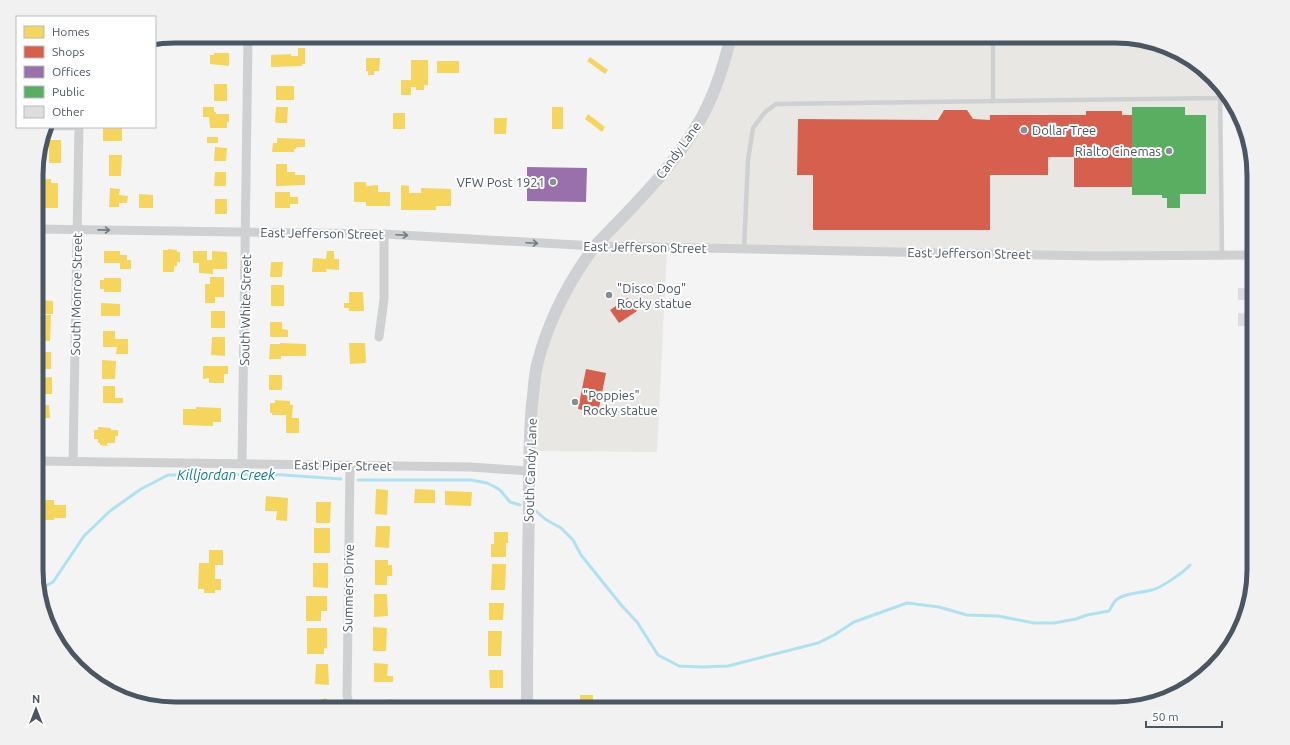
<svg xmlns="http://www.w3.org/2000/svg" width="1290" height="745" font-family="Ubuntu,sans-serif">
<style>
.commercial{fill:#e8e7e3}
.homes{fill:#f6d55c}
.shops{fill:#d6604d}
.offices{fill:#9970ab}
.public{fill:#5aae61}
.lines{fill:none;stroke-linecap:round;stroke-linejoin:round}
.stream{stroke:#aee2f0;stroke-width:3}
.building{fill:#ddddde}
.lane{stroke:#ced0d2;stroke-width:4.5}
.street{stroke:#ced0d2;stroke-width:9}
.secondary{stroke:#ced0d4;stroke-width:12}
.oneway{stroke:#727b83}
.poi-dot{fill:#868d94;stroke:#fff;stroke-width:1.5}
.labels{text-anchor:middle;stroke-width:4;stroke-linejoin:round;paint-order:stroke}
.poi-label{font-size:13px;fill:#4a5661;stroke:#fff;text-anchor:start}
.street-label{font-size:13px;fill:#4a5661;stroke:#fff}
.water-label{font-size:14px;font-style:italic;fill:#0c7c9b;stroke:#fff}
.rim{fill:none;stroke:#4a5661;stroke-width:5}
</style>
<rect width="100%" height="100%" fill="#f4f4f4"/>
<polygon class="commercial" points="731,36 1115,36 1184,54 1221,89 1222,255 667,248 657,452 529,451 534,392 565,292 686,143"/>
<g class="homes">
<polygon points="298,48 305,48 305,64 302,64 302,66 271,67 271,55 291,54 291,56 298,56"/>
<polygon points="214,53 229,53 229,66 210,64 210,55 214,55"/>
<polygon points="590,57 608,70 605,74 587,61"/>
<polygon points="366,58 380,58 379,71 374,71 374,75 368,75 368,71 366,71"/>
<polygon points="411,60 428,60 428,85 424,85 424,90 416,90 416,87 411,87 411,95 401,95 401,80 411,80"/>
<rect x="437" y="61" width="22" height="12"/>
<rect x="214" y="84" width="13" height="17"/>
<rect x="276" y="86" width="18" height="14"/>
<polygon points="203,107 214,107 214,112 216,112 216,114 229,114 229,122 227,122 227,128 210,128 209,117 203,117"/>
<polygon points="276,107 288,107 287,123 276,123 275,121"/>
<rect x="552" y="107" width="11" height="22"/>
<rect x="393" y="113" width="12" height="16"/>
<polygon points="588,114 605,127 602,132 585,119"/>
<polygon points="494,118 507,118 506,134 494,134"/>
<rect x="103" y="127" width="19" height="14"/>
<rect x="207" y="137" width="11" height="6"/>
<polygon points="277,138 305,139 305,147 296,147 296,149 294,149 294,152 272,152 273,143 277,143"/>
<rect x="49" y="140" width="12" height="23"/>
<polygon points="215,147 227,148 226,161 214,161"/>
<polygon points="109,155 122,155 121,176 109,176"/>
<polygon points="276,164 287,164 287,172 295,172 295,175 305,175 305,185 276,186"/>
<polygon points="215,172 226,172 226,186 214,186"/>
<polygon points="43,179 51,179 51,183 58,183 58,208 42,208 42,206 39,206 39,197 43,197 43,191 39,191 39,184 43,184"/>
<polygon points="354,182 366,182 366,186 378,185 378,192 390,192 390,206 366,206 366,202 354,202"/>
<polygon points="401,185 409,186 409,193 421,193 421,188 451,189 451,206 436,206 436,210 401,210"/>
<polygon points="110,188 120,189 119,195 128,196 127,203 119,203 119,207 109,207"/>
<polygon points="275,192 290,192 290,197 298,197 298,204 290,204 290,208 275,208"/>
<polygon points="139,194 153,195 153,208 139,208"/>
<rect x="215" y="199" width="12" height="15"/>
<polygon points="168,249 177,250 177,252 180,252 180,262 177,262 177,266 174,266 174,272 163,272 163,250 168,250"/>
<polygon points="104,251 120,251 120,255 127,255 127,260 131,260 131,269 120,269 120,263 104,263"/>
<polygon points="193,251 207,251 207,260 212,260 212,251 227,252 227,269 213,269 213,274 199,273 199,263 193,263"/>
<polygon points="327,251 334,251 334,259 339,259 339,270 326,269 326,272 312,272 313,258 326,259"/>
<polygon points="271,262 283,262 282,277 270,277"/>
<polygon points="210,277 224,277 224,297 215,297 215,303 205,303 205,284 210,284"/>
<polygon points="104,278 121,278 121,292 104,292 104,289 100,289 100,280 104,280"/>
<rect x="271" y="285" width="13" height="21"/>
<polygon points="349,292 363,292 364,311 349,311 349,308 344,308 344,303 349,303"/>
<polygon points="39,300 53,301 53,314 39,314"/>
<polygon points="101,303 120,304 120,316 101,316"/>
<rect x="211" y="311" width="14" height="17"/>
<polygon points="37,315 51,315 50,341 37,341"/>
<polygon points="270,322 282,322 282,329 288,330 288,337 270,337"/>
<polygon points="103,331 115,331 115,339 128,339 128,354 116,354 117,347 103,347"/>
<polygon points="212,337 225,337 225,356 211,355"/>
<polygon points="280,343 306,344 306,356 281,356 281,359 269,359 270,344 280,344"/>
<polygon points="349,343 365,343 366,363 350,364"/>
<rect x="37" y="352" width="14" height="17"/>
<polygon points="102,360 116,361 115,379 102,379"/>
<polygon points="203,366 228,366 228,374 224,374 224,383 209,383 209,378 203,379"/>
<polygon points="37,371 40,371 40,378 52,377 52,394 38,394"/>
<rect x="269" y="375" width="13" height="15"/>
<polygon points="103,386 115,386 115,398 123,398 123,403 103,403"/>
<polygon points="275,400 290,401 290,405 293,405 292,418 299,418 299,433 286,433 286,415 272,415 272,413 270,413 270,403 275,403"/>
<polygon points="37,405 49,405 50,418 37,418"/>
<polygon points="196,407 221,408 221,422 213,422 213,426 183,425 183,409 196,409"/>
<polygon points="98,427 111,428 111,430 118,430 118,436 115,436 115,443 107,443 107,446 100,445 100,443 98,443 98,439 94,439 94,430 98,430"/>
<rect x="37" y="429" width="8" height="13"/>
<polygon points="376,489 388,490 387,515 375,514"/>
<polygon points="415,489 435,490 435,503 414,503"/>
<polygon points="445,491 472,492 471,506 445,505"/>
<polygon points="266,496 288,498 287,521 276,520 277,511 265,511"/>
<polygon points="37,500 54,500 54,505 66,505 66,518 54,518 54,520 39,520 39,524 37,524"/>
<polygon points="316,502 331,502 330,523 316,523"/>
<polygon points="376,526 390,526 389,548 375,547"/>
<rect x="314" y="528" width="16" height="25"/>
<polygon points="494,532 508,532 508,543 506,543 506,557 491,557 491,544 494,544"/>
<polygon points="209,550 223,550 223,565 215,565 215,579 221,579 221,590 215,590 215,593 204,593 204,589 198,589 199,563 209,563"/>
<polygon points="375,560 388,560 388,565 392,565 392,576 387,576 387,585 375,585"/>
<polygon points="313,563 328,563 328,588 313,587"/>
<polygon points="492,564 506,564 505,590 491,590"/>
<polygon points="374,594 387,594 388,616 374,617"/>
<polygon points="306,596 327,596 327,611 321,611 321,621 306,621"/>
<polygon points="489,603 504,603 503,620 489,620"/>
<polygon points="373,627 387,628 386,651 373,651"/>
<polygon points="307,628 327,628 327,648 324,648 324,654 307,654"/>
<polygon points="488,631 502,631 501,656 488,656"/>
<polygon points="374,663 388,664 387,676 393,676 393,682 374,682"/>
<polygon points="316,664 328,664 329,685 315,684"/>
<polygon points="489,670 503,670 503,688 490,688"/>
<rect x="580" y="695" width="13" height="14"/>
<polygon points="326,698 332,709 315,709 314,707 310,709 308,704"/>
<polygon points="389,699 418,704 417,709 387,709"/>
<polygon points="436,702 450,702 449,709 436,709"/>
<rect x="476" y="707" width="25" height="2"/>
</g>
<g class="shops">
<polygon points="944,110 967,110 973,119 990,120 990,115 1086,115 1086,111 1122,111 1122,115 1132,115 1132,187 1074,187 1074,157 1048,157 1048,175 990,175 990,230 813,230 813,175 797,175 798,119 938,120"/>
<polygon points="628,298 637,311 619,323 610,310"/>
<polygon points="586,369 606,373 598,413 578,409"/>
</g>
<polygon class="offices" points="527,167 587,168 586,202 527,201"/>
<polygon class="public" points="1132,107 1185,107 1185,115 1206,115 1206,194 1180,194 1180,208 1167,208 1167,198 1162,198 1162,195 1132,195"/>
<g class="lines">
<g class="stream">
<polyline points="358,480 471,480 487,483 495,487 500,490 510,502 520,505"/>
<path d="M 536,511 L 545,519 L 561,528 L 573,540 L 581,555 L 622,606 L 637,622 L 658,655 L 679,666 L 702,667 L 728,666 L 818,643 L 834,635 L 854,622 L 907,603 L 939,607 L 967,615 L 998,616 L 1034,623 L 1054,623 L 1076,619 L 1087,615 L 1109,611 C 1111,608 1113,603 1116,600 C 1124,593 1141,593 1152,590 C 1161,588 1184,572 1190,565"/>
<polyline points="37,588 42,588 53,582 84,536 110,511 141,489 168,475 269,474 341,479"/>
</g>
</g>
<g class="building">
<polygon points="1238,288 1254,289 1254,300 1238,300"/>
<polygon points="1238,313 1254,314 1254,326 1238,326"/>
</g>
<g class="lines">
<g class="lane">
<polyline points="1220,88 1222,255"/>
<polyline points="993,101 993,36"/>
<polyline points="46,128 79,128"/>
<polyline points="744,249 748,160 753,128 765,112 776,104 1220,98"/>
</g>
<g class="street">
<polyline points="650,36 731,37"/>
<polyline points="37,229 384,234 595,246 1096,256 1254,255"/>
<polyline points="379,337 384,299 384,234"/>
<polyline points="37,461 471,467 529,471"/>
<polyline points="73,461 79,127"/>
<polyline points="242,463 248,36"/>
<polyline points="350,466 347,695 350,709"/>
</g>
<path class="secondary" d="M 527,709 C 527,639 528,570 529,500 C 529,468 529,436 532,404 C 534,391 534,377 537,365 C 548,321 568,282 595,246 C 632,207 672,169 699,122 C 715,95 724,65 731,36"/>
</g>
<defs><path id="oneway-shaft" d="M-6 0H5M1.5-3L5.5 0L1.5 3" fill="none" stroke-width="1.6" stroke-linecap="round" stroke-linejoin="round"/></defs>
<g class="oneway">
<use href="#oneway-shaft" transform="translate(104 230) rotate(1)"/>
<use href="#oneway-shaft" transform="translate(402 235) rotate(3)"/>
<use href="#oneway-shaft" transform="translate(532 243) rotate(3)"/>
</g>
<g class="poi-dot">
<circle cx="1024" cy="130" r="4"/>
<circle cx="1169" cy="151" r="4"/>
<circle cx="553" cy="182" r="4"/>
<circle cx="609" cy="295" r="4"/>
<circle cx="575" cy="402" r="4"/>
</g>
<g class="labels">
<g class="poi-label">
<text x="1032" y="135">Dollar Tree</text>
<text x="1161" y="156" text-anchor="end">Rialto Cinemas</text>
<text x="545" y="187" text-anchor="end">VFW Post 1921</text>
<text x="617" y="293">"Disco Dog"<tspan x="617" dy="15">Rocky statue</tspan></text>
<text x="583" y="400">"Poppies"<tspan x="583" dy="15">Rocky statue</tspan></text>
</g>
<g class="street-label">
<text transform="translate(678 150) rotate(-54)" y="5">Candy Lane</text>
<text transform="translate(322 233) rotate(1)" y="5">East Jefferson Street</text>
<text transform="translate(645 247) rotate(1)" y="5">East Jefferson Street</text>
<text transform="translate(969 253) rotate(1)" y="5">East Jefferson Street</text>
<text transform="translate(76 294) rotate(-89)" y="5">South Monroe Street</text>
<text transform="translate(245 310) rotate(-89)" y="5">South White Street</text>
<text transform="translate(343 465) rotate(1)" y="5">East Piper Street</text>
<text transform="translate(530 470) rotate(-88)" y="5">South Candy Lane</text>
<text transform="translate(348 588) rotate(-89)" y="5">Summers Drive</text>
</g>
<g class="water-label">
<text x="226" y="480">Killjordan Creek</text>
</g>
</g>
<path d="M0 0H1290V745H0ZM175 43H1115A132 132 0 0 1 1247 175V570A132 132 0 0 1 1115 702H175A132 132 0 0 1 43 570V175A132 132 0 0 1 175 43Z" fill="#f1f1f2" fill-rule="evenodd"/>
<path class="rim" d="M175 43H1115A132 132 0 0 1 1247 175V570A132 132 0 0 1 1115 702H175A132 132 0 0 1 43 570V175A132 132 0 0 1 175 43Z"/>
<rect x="16" y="16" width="140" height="112" fill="#ffffff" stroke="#b7bbc0"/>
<rect x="24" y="26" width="20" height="12" fill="#f6d55c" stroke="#b7bbc0"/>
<text x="52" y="36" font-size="12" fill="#4a5661">Homes</text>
<rect x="24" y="46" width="20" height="12" fill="#d6604d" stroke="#b7bbc0"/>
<text x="52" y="56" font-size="12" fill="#4a5661">Shops</text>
<rect x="24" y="66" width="20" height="12" fill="#9970ab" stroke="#b7bbc0"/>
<text x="52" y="76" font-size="12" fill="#4a5661">Offices</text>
<rect x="24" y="86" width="20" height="12" fill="#5aae61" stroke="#b7bbc0"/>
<text x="52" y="96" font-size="12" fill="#4a5661">Public</text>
<rect x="24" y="106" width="20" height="12" fill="#ddddde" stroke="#b7bbc0"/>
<text x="52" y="116" font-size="12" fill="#4a5661">Other</text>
<g transform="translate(36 709)" stroke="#ffffff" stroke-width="3" paint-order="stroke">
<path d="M0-3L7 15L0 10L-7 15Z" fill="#4a5661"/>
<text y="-6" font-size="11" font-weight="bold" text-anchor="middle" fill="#4a5661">N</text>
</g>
<path d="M1146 721v6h76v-6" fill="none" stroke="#4a5661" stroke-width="2"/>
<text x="1152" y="721" font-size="12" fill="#4a5661" stroke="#ffffff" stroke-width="3" paint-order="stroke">50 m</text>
</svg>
